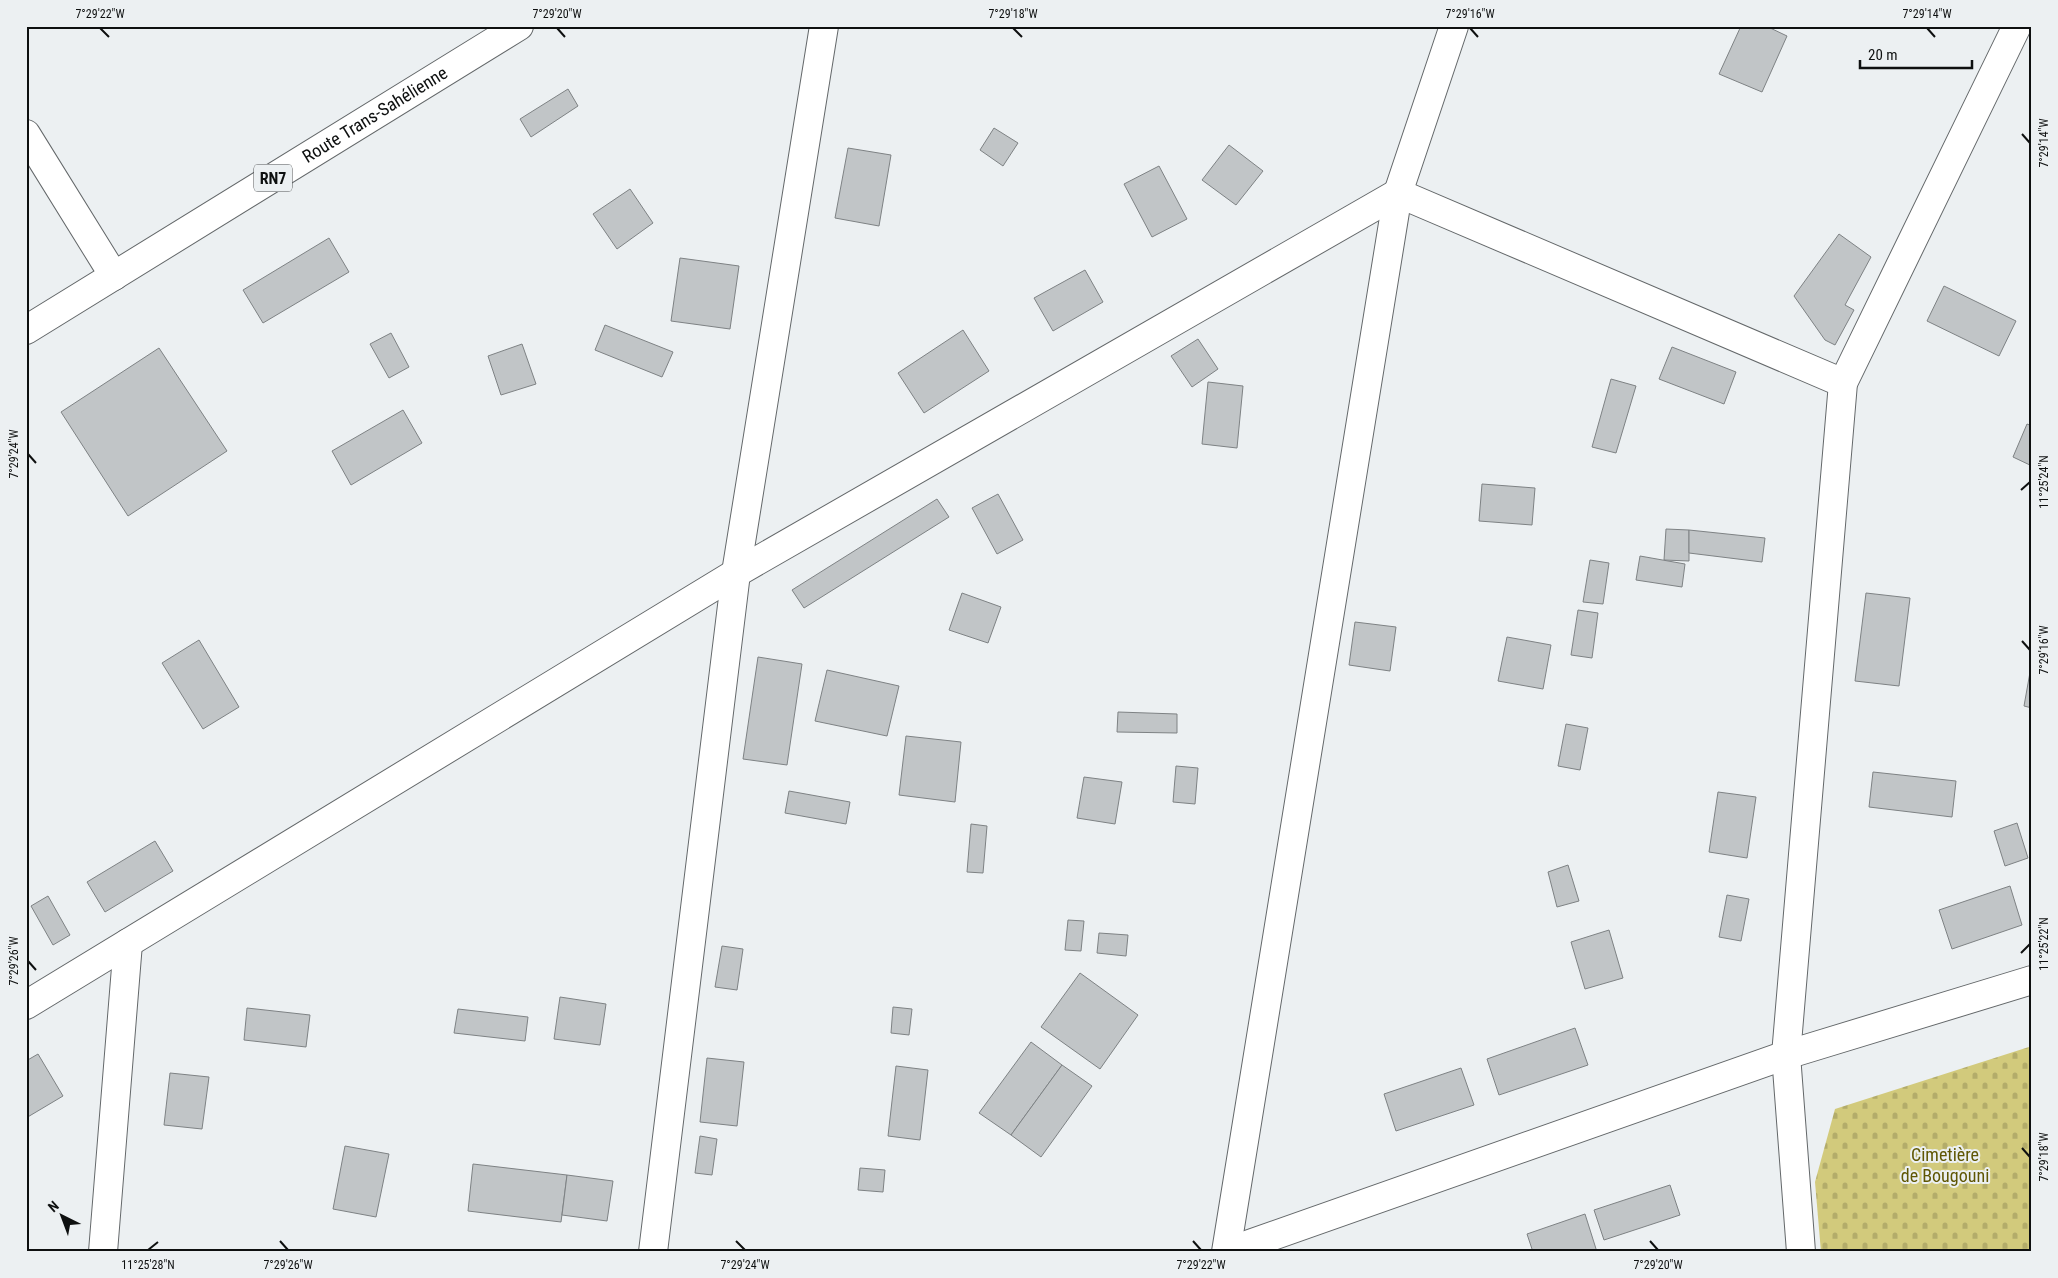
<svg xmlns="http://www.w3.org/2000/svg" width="2058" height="1278" font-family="'Roboto Condensed',sans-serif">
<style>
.cemetery{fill:url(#cemetery-stones)}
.building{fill:#c1c5c7;stroke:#7e8284}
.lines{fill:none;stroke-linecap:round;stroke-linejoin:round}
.street-casing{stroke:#64686a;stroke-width:30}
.secondary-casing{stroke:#64686a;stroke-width:30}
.highway-casing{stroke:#64686a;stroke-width:30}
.street{stroke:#fff;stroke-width:28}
.secondary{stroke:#fff;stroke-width:28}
.highway{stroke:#fff;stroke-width:28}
.ticks{fill:none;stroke:#0e1010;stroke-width:2}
.labels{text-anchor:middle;stroke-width:4;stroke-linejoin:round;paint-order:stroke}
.shield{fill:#ecf0f2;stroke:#515354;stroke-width:1}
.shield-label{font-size:16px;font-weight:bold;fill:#0e1010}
.street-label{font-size:18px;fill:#0e1010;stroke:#ecf0f2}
.park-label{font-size:18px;fill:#5f5603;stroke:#ecf0f2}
.neatline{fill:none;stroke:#0e1010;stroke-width:2}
.ticks-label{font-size:12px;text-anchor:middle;fill:#0e1010}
</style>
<defs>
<pattern id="cemetery-stones" width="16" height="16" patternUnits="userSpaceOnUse" patternTransform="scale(1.25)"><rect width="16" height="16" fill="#d2ca7c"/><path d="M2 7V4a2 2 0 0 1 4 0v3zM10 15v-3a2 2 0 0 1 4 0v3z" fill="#b3ac6a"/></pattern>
</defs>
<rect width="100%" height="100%" fill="#ecf0f2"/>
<polygon class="cemetery" points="2032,1046 2032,1252 1821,1252 1815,1182 1835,1109"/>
<g class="building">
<polygon points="1741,26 1766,26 1787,36 1762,92 1719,74"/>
<polygon points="568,89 578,106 531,137 520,119"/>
<polygon points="994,128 1018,143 1003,166 980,150"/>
<polygon points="1229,145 1263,171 1236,205 1202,180"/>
<polygon points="848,148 891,155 879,226 835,218"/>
<polygon points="1159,166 1187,219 1152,237 1124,184"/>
<polygon points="630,189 653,223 617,249 593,214"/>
<polygon points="1839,234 1871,257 1845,305 1854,310 1835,345 1825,340 1794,296"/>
<polygon points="329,238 349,272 263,323 243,290"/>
<polygon points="680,258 739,266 730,329 671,321"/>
<polygon points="1085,270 1103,302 1053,331 1034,298"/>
<polygon points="1944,286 2016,321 1999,356 1927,321"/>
<polygon points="605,325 673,352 662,377 595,350"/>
<polygon points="963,330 989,371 924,413 898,373"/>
<polygon points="391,333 409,367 389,378 370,344"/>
<polygon points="1198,339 1218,369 1192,387 1171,356"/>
<polygon points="522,344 536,384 501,395 488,356"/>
<polygon points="1672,347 1736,372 1724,404 1659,379"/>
<polygon points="159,348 227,451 128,516 61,412"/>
<polygon points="1611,379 1636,386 1616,453 1592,447"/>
<polygon points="1208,382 1243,386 1237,448 1202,444"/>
<polygon points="403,410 422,443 351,485 332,451"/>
<polygon points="2027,424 2032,426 2032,466 2013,457"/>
<polygon points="1482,484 1535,488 1532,525 1479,521"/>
<polygon points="998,494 1023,540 997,554 972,508"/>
<polygon points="937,499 949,517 804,608 792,590"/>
<polygon points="1666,529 1689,530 1689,561 1664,560"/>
<polygon points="1689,530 1765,538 1762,562 1689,553"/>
<polygon points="1640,556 1685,564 1682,587 1636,580"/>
<polygon points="1590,560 1609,563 1603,604 1583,602"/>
<polygon points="962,593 1001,607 988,643 949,630"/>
<polygon points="1866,593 1910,598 1899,686 1855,681"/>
<polygon points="1578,610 1598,613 1592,658 1571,655"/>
<polygon points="1355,622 1396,627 1390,671 1349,665"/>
<polygon points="1507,637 1551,645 1543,689 1498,681"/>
<polygon points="199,640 239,707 203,729 162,663"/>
<polygon points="758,657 802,664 787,765 743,759"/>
<polygon points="2032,661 2032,708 2024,706"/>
<polygon points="827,670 899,686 887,736 815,721"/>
<polygon points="1118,712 1177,714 1177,733 1117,732"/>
<polygon points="1566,724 1588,728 1580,770 1558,766"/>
<polygon points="906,736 961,742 955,802 899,795"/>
<polygon points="1176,766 1198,768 1195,804 1173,802"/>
<polygon points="1873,772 1956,781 1952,817 1869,807"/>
<polygon points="1084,777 1122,782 1115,824 1077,818"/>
<polygon points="789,791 850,802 846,824 785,813"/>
<polygon points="1718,792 1756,797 1747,858 1709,852"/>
<polygon points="2017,823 2028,858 2005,866 1994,831"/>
<polygon points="971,824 987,826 983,873 967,872"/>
<polygon points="155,841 173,871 105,912 87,882"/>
<polygon points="1568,865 1579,901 1557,907 1548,872"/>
<polygon points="2010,886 2022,925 1952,949 1939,910"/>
<polygon points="1727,895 1749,899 1741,941 1719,937"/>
<polygon points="48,896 70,935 53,945 31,906"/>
<polygon points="1068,920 1084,921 1081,951 1065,950"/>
<polygon points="1609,930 1623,978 1585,989 1571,942"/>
<polygon points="1099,933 1128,935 1126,956 1097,953"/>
<polygon points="722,946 743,949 737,990 715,987"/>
<polygon points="1080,973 1138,1015 1100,1069 1041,1027"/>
<polygon points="560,997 606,1004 600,1045 554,1039"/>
<polygon points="893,1007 912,1009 909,1035 891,1033"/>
<polygon points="247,1008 310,1015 306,1047 244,1040"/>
<polygon points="458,1009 528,1017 525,1041 454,1033"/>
<polygon points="1575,1028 1588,1065 1499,1095 1487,1059"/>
<polygon points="1031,1042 1062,1065 1011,1135 979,1113"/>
<polygon points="38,1054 63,1096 26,1118 26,1061"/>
<polygon points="707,1058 744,1062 737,1126 700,1122"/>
<polygon points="1062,1065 1092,1086 1041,1157 1011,1135"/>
<polygon points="896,1066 928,1070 920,1140 888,1136"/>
<polygon points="1461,1068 1474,1105 1396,1131 1384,1094"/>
<polygon points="170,1073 209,1077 202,1129 164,1125"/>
<polygon points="700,1136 717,1139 712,1175 695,1173"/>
<polygon points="345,1146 389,1154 376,1217 333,1209"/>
<polygon points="473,1164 567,1175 561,1222 468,1211"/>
<polygon points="860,1168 885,1170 883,1192 858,1190"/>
<polygon points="567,1175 613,1181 607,1221 562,1215"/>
<polygon points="1670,1185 1680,1215 1604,1240 1594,1210"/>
<polygon points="1585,1214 1597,1252 1533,1252 1527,1234"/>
</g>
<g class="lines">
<defs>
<g id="street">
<polyline points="26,134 114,276"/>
<polyline points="26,1005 736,573 1398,193 1843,383"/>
<polyline points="103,1252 128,943"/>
<polyline points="653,1252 736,573 824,26"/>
<polyline points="1226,1252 1398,193 1454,26"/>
<polyline points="1801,1252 1786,1055 1843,383 2017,26"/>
</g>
<polyline id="secondary" points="1227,1252 1786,1055 2032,980"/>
<g id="highway">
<path id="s1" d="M 26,330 L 519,26"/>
</g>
</defs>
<use href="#street" class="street-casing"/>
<use href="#secondary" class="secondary-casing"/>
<use href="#highway" class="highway-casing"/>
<use href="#street" class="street"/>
<use href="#secondary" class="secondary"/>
<use href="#highway" class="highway"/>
</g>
<path class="ticks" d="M 100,28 L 109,37M 557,28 L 565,37M 1013,28 L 1022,37M 1470,28 L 1478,37M 1927,28 L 1935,37M 2022,134 L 2030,143M 28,454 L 36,463M 2021,490 L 2030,482M 2022,641 L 2030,650M 2021,953 L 2030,944M 28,961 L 36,970M 2022,1148 L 2030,1157M 280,1241 L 288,1250M 736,1241 L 745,1250M 1193,1241 L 1201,1250M 1650,1241 L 1658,1250M 148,1250 L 158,1242"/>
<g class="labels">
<rect class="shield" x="254" y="164.5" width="38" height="27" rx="4"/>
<g class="shield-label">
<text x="273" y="184">RN7</text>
</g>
<g class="street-label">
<text dy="6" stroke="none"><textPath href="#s1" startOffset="410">Route Trans-Sahélienne</textPath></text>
</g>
<g class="park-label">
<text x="1945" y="1161">Cimetière<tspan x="1945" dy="21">de Bougouni</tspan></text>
</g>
</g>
<rect width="2058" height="1278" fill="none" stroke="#ecf0f2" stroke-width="55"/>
<g transform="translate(62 1216) rotate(318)" stroke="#ecf0f2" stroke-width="4" paint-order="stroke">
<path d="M0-4L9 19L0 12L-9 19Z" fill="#0e1010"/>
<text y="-8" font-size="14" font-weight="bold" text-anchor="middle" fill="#0e1010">N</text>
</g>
<path d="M1860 60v8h112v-8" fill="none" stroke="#0e1010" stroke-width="2.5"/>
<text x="1868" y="60" font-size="15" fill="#0e1010" stroke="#ecf0f2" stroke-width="4" paint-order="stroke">20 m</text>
<rect x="28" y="28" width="2002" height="1222" class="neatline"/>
<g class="ticks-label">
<text x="100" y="18">7°29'22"W</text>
<text x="557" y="18">7°29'20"W</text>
<text x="1013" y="18">7°29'18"W</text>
<text x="1470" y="18">7°29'16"W</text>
<text x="1927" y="18">7°29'14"W</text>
<text transform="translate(2044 143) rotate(-90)" y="4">7°29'14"W</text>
<text transform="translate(14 454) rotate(-90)" y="4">7°29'24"W</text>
<text transform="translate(2044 482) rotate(-90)" y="4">11°25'24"N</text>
<text transform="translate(2044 650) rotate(-90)" y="4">7°29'16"W</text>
<text transform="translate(2044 944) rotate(-90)" y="4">11°25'22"N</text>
<text transform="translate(14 961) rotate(-90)" y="4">7°29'26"W</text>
<text transform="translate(2044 1157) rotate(-90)" y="4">7°29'18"W</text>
<text x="148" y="1269">11°25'28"N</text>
<text x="288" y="1269">7°29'26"W</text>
<text x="745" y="1269">7°29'24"W</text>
<text x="1201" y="1269">7°29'22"W</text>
<text x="1658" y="1269">7°29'20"W</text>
</g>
</svg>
